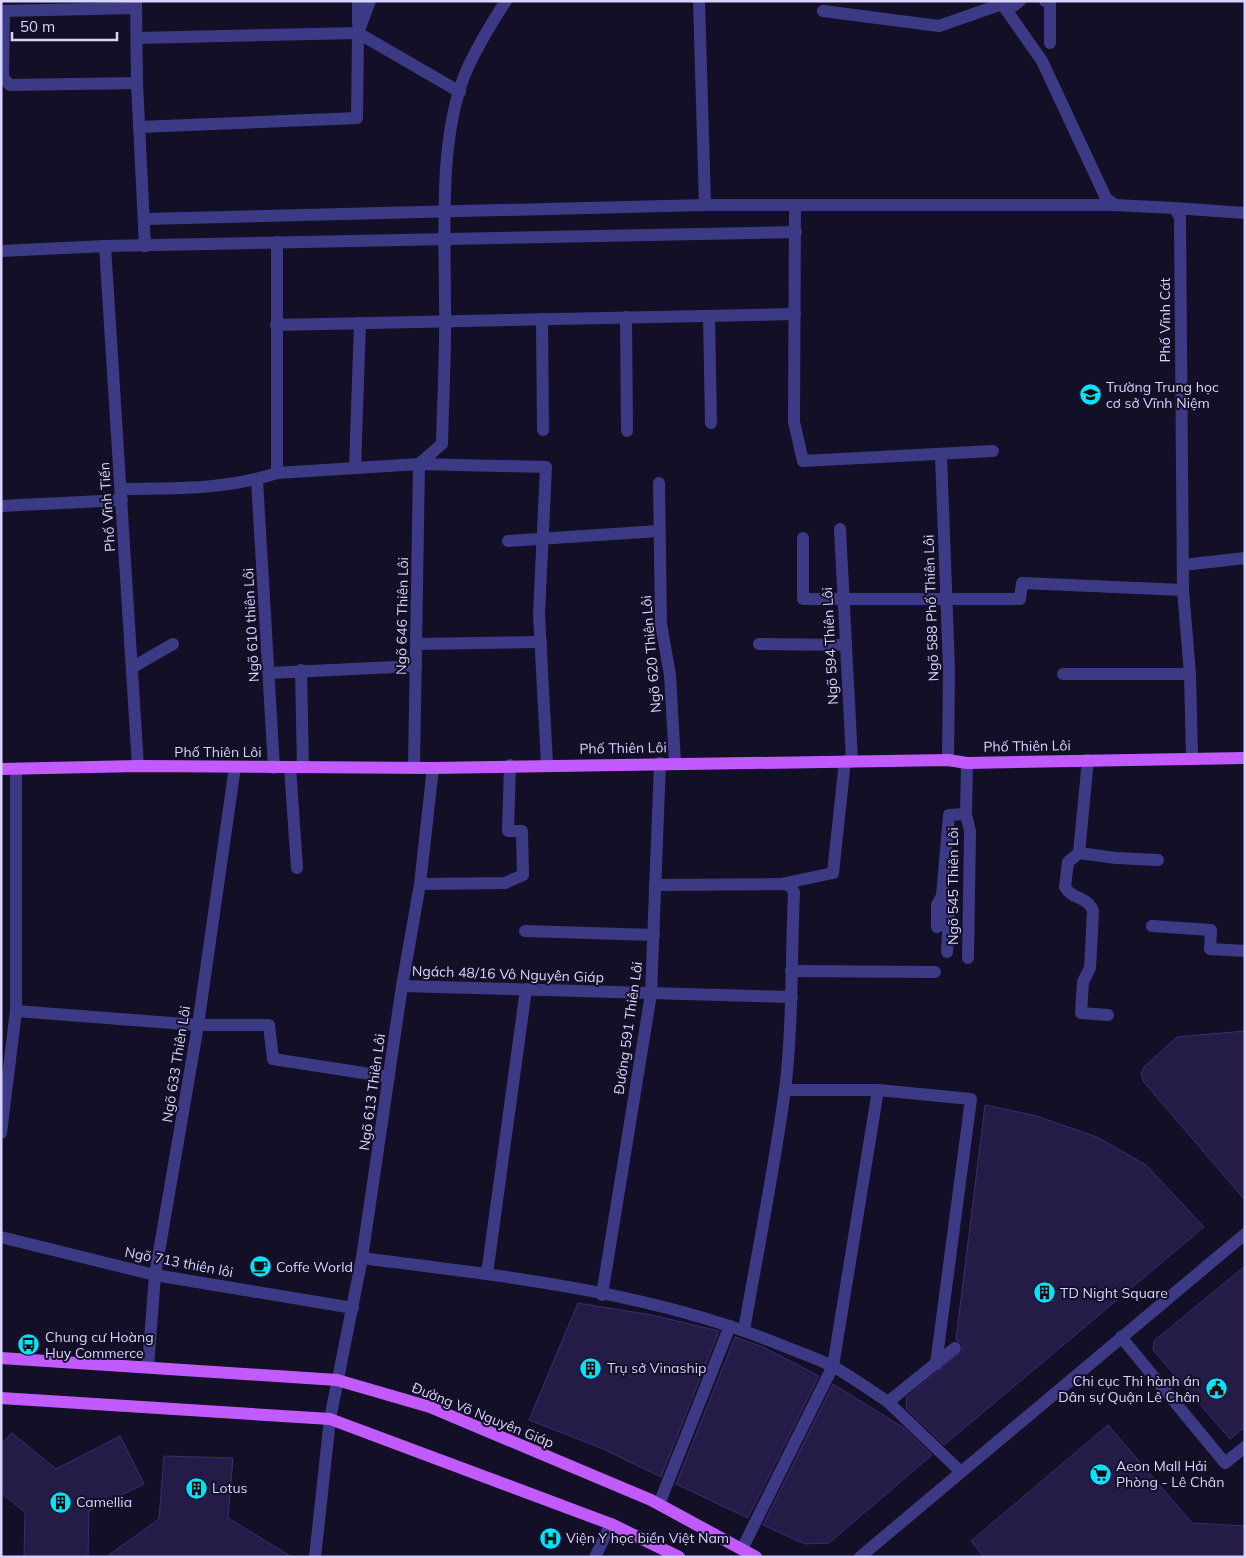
<svg xmlns="http://www.w3.org/2000/svg" width="1246" height="1558" font-family="Mulish,sans-serif">
<style>
.building{fill:#241b47;stroke:#3b2d73}
.lines{fill:none;stroke-linecap:round;stroke-linejoin:round}
.minor{stroke:#3d3a85;stroke-width:12}
.major{stroke:#c25bff;stroke-width:12}
.labels{text-anchor:middle;stroke-width:4;stroke-linejoin:round;paint-order:stroke}
.street-label{font-size:14px;fill:#d9d4ff;stroke:#130f26}
.poi-label{font-size:14px;fill:#d9d4ff;stroke:#130f26;text-anchor:start}
</style>
<rect width="100%" height="100%" fill="#130f26"/>
<g class="building">
<polygon points="1245,1031 1245,1200 1143,1081 1141,1073 1145,1066 1177,1037"/>
<polygon points="985,1105 1033,1115 1097,1137 1146,1165 1204,1227 944,1445 906,1408 907,1397 963,1350 962,1343 956,1340"/>
<polygon points="1245,1266 1245,1427 1230,1439 1153,1350 1154,1341"/>
<polygon points="578,1303 652,1315 719,1331 661,1477 601,1448 529,1420"/>
<polygon points="735,1337 763,1347 819,1376 748,1518 676,1484"/>
<polygon points="833,1384 904,1428 932,1455 829,1543 805,1544 763,1525"/>
<polygon points="1108,1425 1192,1523 1245,1526 1245,1557 984,1557 971,1541"/>
<polygon points="12,1433 56,1469 120,1436 144,1484 89,1511 88,1557 24,1557 25,1512 1,1493 1,1444"/>
<polygon points="164,1456 233,1458 228,1518 292,1557 106,1557 159,1519"/>
</g>
<g class="lines">
<g class="minor">
<polyline points="136,1 137,83 145,246"/>
<polyline points="699,1 705,205"/>
<polyline points="1000,1 1042,61 1106,198 1115,205"/>
<polyline points="1045,1 1050,2 1050,43"/>
<polyline points="1,11 136,8"/>
<polyline points="4,11 3,78 10,85 137,83"/>
<polyline points="823,11 939,26 1002,4"/>
<polyline points="1007,11 1020,1"/>
<polyline points="358,24 358,1"/>
<polyline points="137,38 358,33 460,92"/>
<polyline points="139,127 357,118 358,33 370,1"/>
<polyline points="795,206 794,422 803,461 993,451"/>
<polyline points="1174,208 1245,213"/>
<polyline points="144,219 705,205 1115,205 1174,208 1180,217 1183,590 1190,674 1192,757"/>
<polyline points="277,242 277,473"/>
<polyline points="105,246 138,766"/>
<polyline points="1,251 105,246 796,232"/>
<polyline points="709,316 711,423"/>
<polyline points="626,317 627,431"/>
<polyline points="542,319 543,430"/>
<polyline points="276,325 795,314"/>
<polyline points="941,455 949,669 948,760"/>
<polyline points="355,468 360,323"/>
<polyline points="257,480 274,768"/>
<polyline points="659,483 661,624 670,675 675,763"/>
<path d="M 121,489 C 174,488 226,490 277,473 L 419,464 L 546,467 L 539,614 L 547,764"/>
<polyline points="1,506 122,500"/>
<polyline points="840,529 852,761"/>
<polyline points="803,538 803,599 1020,599 1022,583 1183,590"/>
<polyline points="508,541 659,531"/>
<polyline points="1183,565 1245,558"/>
<polyline points="416,644 541,642"/>
<polyline points="759,644 845,645"/>
<polyline points="133,667 173,644"/>
<polyline points="301,670 303,767"/>
<polyline points="269,673 416,666"/>
<polyline points="1063,674 1190,674"/>
<path d="M 1088,760 L 1079,853 L 1068,862 L 1065,887 C 1072,900 1088,896 1093,911 L 1090,968 L 1083,982 L 1081,1013 L 1108,1015"/>
<polyline points="967,763 966,814 970,831 968,958"/>
<polyline points="290,767 297,868"/>
<path d="M 414,768 L 419,464 L 442,444 C 443,397 446,350 445,303 C 445,231 438,133 468,67 C 479,44 492,22 506,1"/>
<polyline points="1079,853 1116,858 1158,860"/>
<polyline points="420,884 505,883 523,875 522,831 508,831 510,765"/>
<polyline points="781,884 833,873 845,761"/>
<path d="M 655,885 L 784,884 L 790,886 L 794,892 C 791,958 793,1024 785,1090 C 774,1170 758,1250 744,1330"/>
<polyline points="1152,926 1211,930 1210,949 1245,951"/>
<polyline points="937,927 937,905 942,896"/>
<polyline points="525,931 654,935"/>
<polyline points="947,952 949,911 942,896 949,815 966,814"/>
<polyline points="791,971 935,972"/>
<polyline points="402,986 792,997"/>
<polyline points="16,1011 198,1025 269,1025 273,1059 389,1077"/>
<polyline points="785,1090 878,1090 971,1099 936,1364"/>
<polyline points="1,1133 16,1011 16,769"/>
<polyline points="1,1237 155,1275 353,1308"/>
<path d="M 362,1258 C 502,1276 649,1291 781,1345 C 798,1352 817,1358 834,1367 C 852,1377 870,1390 888,1402 L 955,1348"/>
<polyline points="487,1274 526,989"/>
<polyline points="602,1295 651,994 660,763"/>
<polyline points="1121,1337 1225,1463 1245,1447"/>
<polyline points="148,1366 155,1275 198,1025 235,767"/>
<polyline points="888,1402 960,1471"/>
<polyline points="659,1504 730,1326"/>
<polyline points="742,1549 833,1366 878,1090"/>
<polyline points="315,1557 330,1419 362,1258 402,986 420,884 433,768"/>
<polyline points="595,1557 611,1524"/>
<polyline points="860,1557 1245,1234"/>
</g>
<g class="major">
<polyline points="1,769 138,766 433,768 948,760 967,763 1245,758"/>
<polyline points="1,1358 337,1380 430,1407 651,1500 756,1557"/>
<polyline points="1,1398 330,1419 611,1524 679,1557"/>
</g>
</g>
<defs>
<symbol id="school-disc" viewBox="-11 -11 22 22"><circle r="9.5" fill="#00e5ff" stroke="#130f26"/><path d="M0-5L7-2L0 1L-7-2ZM-4 1L0 2.5L4 1V4Q0 6-4 4Z" fill="#111"/></symbol>
<symbol id="cafe-disc" viewBox="-11 -11 22 22"><circle r="9.5" fill="#00e5ff" stroke="#130f26"/><path d="M-5.5-4.5H6V0H3Q3 3.5 0 3.5H-2.5Q-5.5 3.5-5.5 0ZM3-3.2v2h1.7v-2ZM-6 4.5H4V6H-6Z" fill="#111"/></symbol>
<symbol id="building-disc" viewBox="-11 -11 22 22"><circle r="9.5" fill="#00e5ff" stroke="#130f26"/><path d="M-4-6H4V6H1V3H-1V6H-4ZM-2.5-4.3h1.7v1.8h-1.7ZM.8-4.3h1.7v1.8H.8ZM-2.5-1h1.7V.8h-1.7ZM.8-1h1.7V.8H.8Z" fill="#111"/></symbol>
<symbol id="bus-disc" viewBox="-11 -11 22 22"><circle r="9.5" fill="#00e5ff" stroke="#130f26"/><path d="M-5-6H5V4H4V6H2V4H-2V6H-4V4H-5ZM-3.5-4V0h7V-4ZM-3.5 1.2v1.5H-2V1.2ZM2 1.2v1.5H3.5V1.2Z" fill="#111"/></symbol>
<symbol id="civic-disc" viewBox="-11 -11 22 22"><circle r="9.5" fill="#00e5ff" stroke="#130f26"/><path d="M-.6-6.5H3V-4.5H.6V-3L4-1V1h2V6H-6V1h2V-1L-.6-3ZM-1.2 2.5V6h2.4V2.5Z" fill="#111"/></symbol>
<symbol id="supermarket-disc" viewBox="-11 -11 22 22"><circle r="9.5" fill="#00e5ff" stroke="#130f26"/><path d="M-6-5.5h2.5l.6 2H6L4.5 2H-2.5L-4.4-4H-6ZM-1.5 3.2a1.3 1.3 0 1 0 .1 0ZM3 3.2a1.3 1.3 0 1 0 .1 0Z" fill="#111"/></symbol>
<symbol id="hospital-disc" viewBox="-11 -11 22 22"><circle r="9.5" fill="#00e5ff" stroke="#130f26"/><path d="M-5-5h3v3.5h4V-5h3V5h-3V1.5h-4V5h-3Z" fill="#111"/></symbol>
</defs>
<g fill-rule="evenodd">
<use href="#school-disc" x="1078" y="382" width="25" height="25"/>
<use href="#cafe-disc" x="248" y="1254" width="25" height="25"/>
<use href="#building-disc" x="1032" y="1280" width="25" height="25"/>
<use href="#bus-disc" x="16" y="1332" width="25" height="25"/>
<use href="#building-disc" x="578" y="1356" width="25" height="25"/>
<use href="#civic-disc" x="1204" y="1376" width="25" height="25"/>
<use href="#supermarket-disc" x="1088" y="1462" width="25" height="25"/>
<use href="#building-disc" x="184" y="1476" width="25" height="25"/>
<use href="#building-disc" x="48" y="1490" width="25" height="25"/>
<use href="#hospital-disc" x="538" y="1526" width="25" height="25"/>
</g>
<g class="labels">
<g class="street-label">
<text transform="translate(1165 320) rotate(-90)" y="5">Phố Vĩnh Cát</text>
<text transform="translate(107 507) rotate(-94)" y="5">Phố Vĩnh Tiến</text>
<text transform="translate(931 608) rotate(-92)" y="5">Ngõ 588 Phố Thiên Lôi</text>
<text transform="translate(402 616) rotate(-89)" y="5">Ngõ 646 Thiên Lôi</text>
<text transform="translate(251 625) rotate(-93)" y="5">Ngõ 610 thiên Lôi</text>
<text transform="translate(830 646) rotate(-93)" y="5">Ngõ 594 Thiên Lôi</text>
<text transform="translate(651 654) rotate(-95)" y="5">Ngõ 620 Thiên Lôi</text>
<text transform="translate(1027 746) rotate(-1)" y="5">Phố Thiên Lôi</text>
<text transform="translate(623 748) rotate(-1)" y="5">Phố Thiên Lôi</text>
<text x="218" y="757">Phố Thiên Lôi</text>
<text transform="translate(953 886) rotate(-90)" y="5">Ngõ 545 Thiên Lôi</text>
<text transform="translate(508 974) rotate(2)" y="5">Ngách 48/16 Vô Nguyên Giáp</text>
<text transform="translate(628 1028) rotate(-82)" y="5">Đường 591 Thiên Lôi</text>
<text transform="translate(176 1064) rotate(-81)" y="5">Ngõ 633 Thiên Lôi</text>
<text transform="translate(372 1092) rotate(-82)" y="5">Ngõ 613 Thiên Lôi</text>
<text transform="translate(179 1262) rotate(11)" y="5">Ngõ 713 thiên lôi</text>
<text transform="translate(483 1415) rotate(22)" y="5">Đường Võ Nguyên Giáp</text>
</g>
<g class="poi-label">
<text x="1106" y="392">Trường Trung học<tspan x="1106" dy="16">cơ sở Vĩnh Niệm</tspan></text>
<text x="276" y="1272">Coffe World</text>
<text x="1060" y="1298">TD Night Square</text>
<text x="45" y="1342">Chung cư Hoàng<tspan x="45" dy="16">Huy Commerce</tspan></text>
<text x="607" y="1373">Trụ sở Vinaship</text>
<text x="1200" y="1386" text-anchor="end">Chi cục Thi hành án<tspan x="1200" dy="16">Dân sự Quận Lê Chân</tspan></text>
<text x="1116" y="1471">Aeon Mall Hải<tspan x="1116" dy="16">Phòng - Lê Chân</tspan></text>
<text x="212" y="1493">Lotus</text>
<text x="76" y="1507">Camellia</text>
<text x="566" y="1543">Viện Y học biển Việt Nam</text>
</g>
</g>
<rect width="1246" height="1558" fill="none" stroke="#d9d4ff" stroke-width="5"/>
<path d="M12 32v8h105v-8" fill="none" stroke="#d9d4ff" stroke-width="2.5"/>
<text x="20" y="32" font-size="15" fill="#d9d4ff" stroke="#130f26" stroke-width="4" paint-order="stroke">50 m</text>
</svg>
